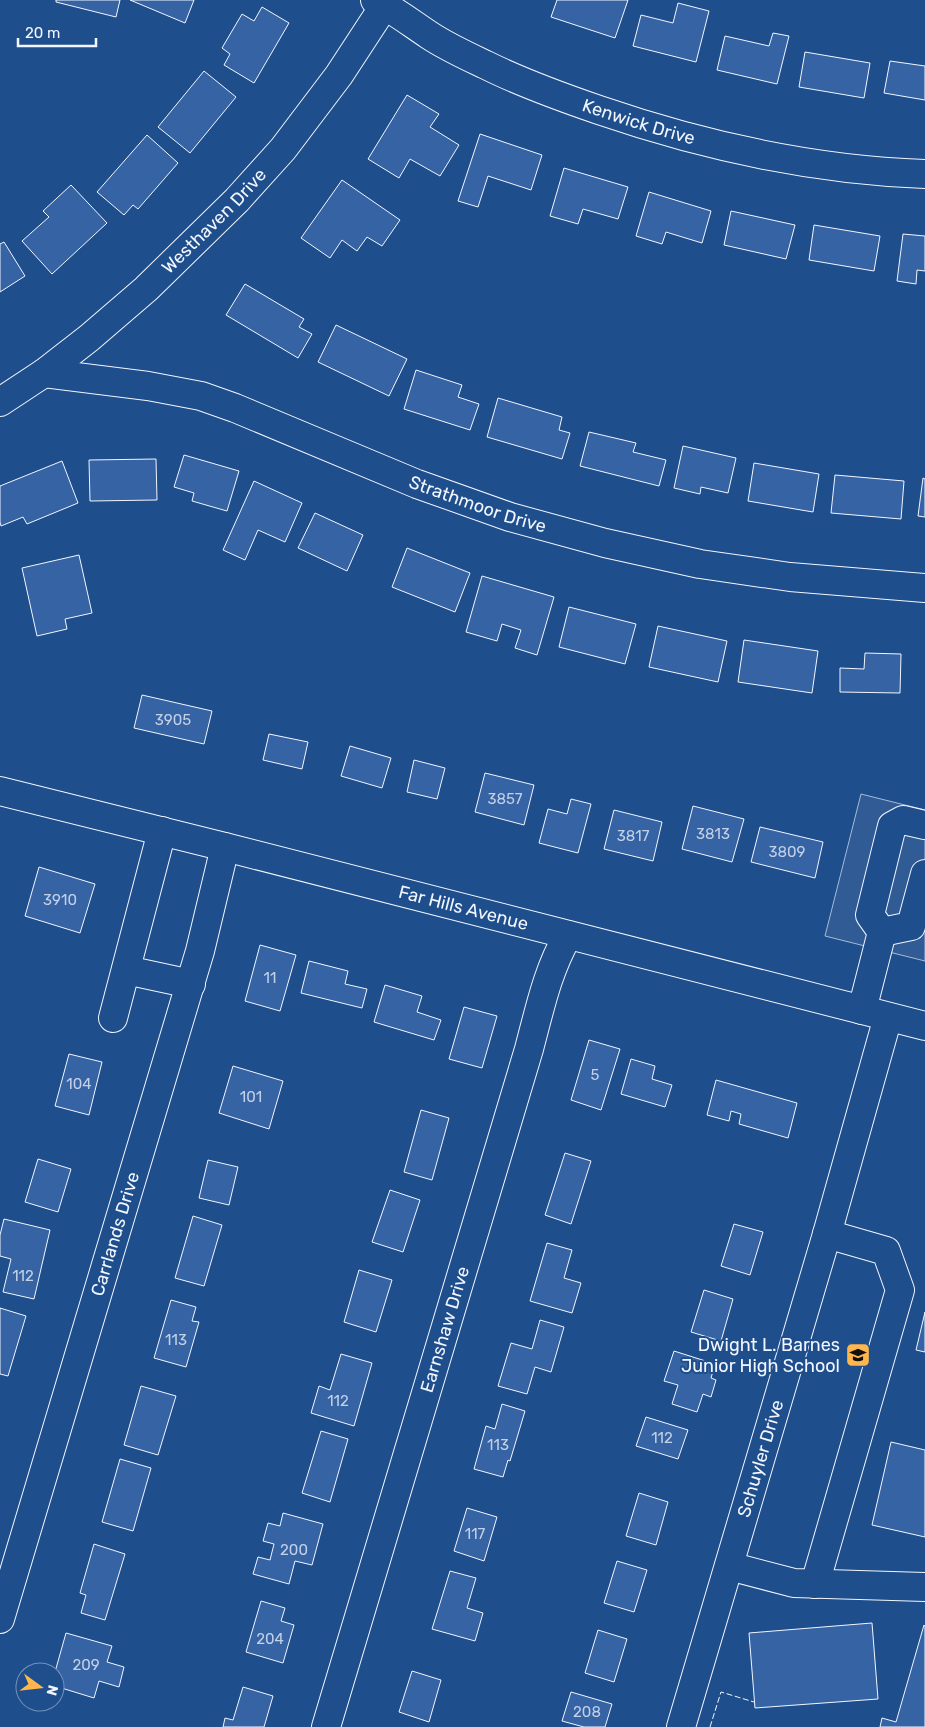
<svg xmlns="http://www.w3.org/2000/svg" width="925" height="1727" font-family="Rubik,sans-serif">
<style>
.built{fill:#305b95;stroke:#a8bbd7}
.building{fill:#3563a3;stroke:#f2f6ff}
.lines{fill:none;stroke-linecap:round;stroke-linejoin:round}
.minor-casing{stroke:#f2f6ff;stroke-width:30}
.major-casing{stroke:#f2f6ff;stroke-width:30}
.minor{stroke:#1f4e8c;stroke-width:28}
.major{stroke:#1f4e8c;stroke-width:28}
.fence{stroke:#f2f6ff;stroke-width:1;stroke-dasharray:6 2.5;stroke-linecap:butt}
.labels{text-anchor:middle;stroke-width:4;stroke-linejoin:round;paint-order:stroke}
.number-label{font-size:15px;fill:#c3d1e8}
.street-label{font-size:18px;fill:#f2f6ff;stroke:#1f4e8c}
.poi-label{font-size:18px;fill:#f2f6ff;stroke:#1f4e8c;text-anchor:end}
</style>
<rect width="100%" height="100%" fill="#1f4e8c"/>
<polygon class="built" points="861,794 925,810 925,961 825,936"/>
<g class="building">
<polygon points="56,0 120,0 116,17 56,2"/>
<polygon points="130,0 194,0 185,23"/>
<polygon points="557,0 628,0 615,38 551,17"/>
<polygon points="678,3 709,11 696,62 633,46 641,15 673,23"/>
<polygon points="262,7 289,23 254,83 224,65 230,54 222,48 242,14 254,21"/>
<polygon points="773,33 789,36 777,84 717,70 725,36 769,46"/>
<polygon points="805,52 870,63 864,98 799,87"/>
<polygon points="890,61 925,66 925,100 884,93"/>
<polygon points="204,71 236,97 190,153 158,127"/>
<polygon points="407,95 439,114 430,127 459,145 440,176 410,159 399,178 368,159"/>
<polygon points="480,134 542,155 531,190 488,176 478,207 458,201"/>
<polygon points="147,135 178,163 138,209 133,205 124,215 97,192"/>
<polygon points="564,168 628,187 618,219 583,209 578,224 550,216"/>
<polygon points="342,180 400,220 382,246 367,237 357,251 342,240 330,258 301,238"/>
<polygon points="71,185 107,223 52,274 22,241 49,217 43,211"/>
<polygon points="649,192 711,211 702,243 666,232 662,244 636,236"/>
<polygon points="731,211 795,225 786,259 724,245"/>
<polygon points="814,225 880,236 874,271 809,260"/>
<polygon points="903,234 925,236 925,271 917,270 916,284 897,281"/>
<polygon points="4,242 25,276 0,292 0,244"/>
<polygon points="245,284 304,319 299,327 312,334 298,358 226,315"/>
<polygon points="336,325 407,359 389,396 318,362"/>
<polygon points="416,370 462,385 458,397 479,404 470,430 404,409"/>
<polygon points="498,398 562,417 559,430 570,433 562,459 487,437"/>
<polygon points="589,432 636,443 633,452 666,460 659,486 580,466"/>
<polygon points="683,446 736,458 728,493 701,487 700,494 674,488"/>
<polygon points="184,455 239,471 227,511 192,501 194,493 174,487"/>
<polygon points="156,459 157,500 90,501 89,460"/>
<polygon points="62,461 78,503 27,524 23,517 1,526 0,522 0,486"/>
<polygon points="754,463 819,474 813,512 748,501"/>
<polygon points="835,475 904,481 901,519 831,513"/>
<polygon points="923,478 925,479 925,517 918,516"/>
<polygon points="254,481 302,503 285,542 258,530 245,560 223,550"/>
<polygon points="315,513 363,535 347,571 298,548"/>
<polygon points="407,548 470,573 455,612 392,587"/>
<polygon points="79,555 92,613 65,619 67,629 37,636 22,568"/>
<polygon points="482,576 554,597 537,655 515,648 521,630 502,624 497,641 466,632"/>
<polygon points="569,607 636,624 625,664 559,647"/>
<polygon points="658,626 727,641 718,682 649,667"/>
<polygon points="744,640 818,651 812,693 738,682"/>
<polygon points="865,653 901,654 900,693 840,692 840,668 864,669"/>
<polygon points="142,695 212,711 204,744 134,728"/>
<polygon points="269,734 308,742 302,769 263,760"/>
<polygon points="350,746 391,758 382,788 341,776"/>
<polygon points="414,760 445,768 437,799 407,792"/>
<polygon points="485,773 534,785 524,825 475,812"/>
<polygon points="571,799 591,804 578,853 539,843 548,809 567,814"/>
<polygon points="693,806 744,819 732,862 682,849"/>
<polygon points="614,810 662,822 653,861 604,849"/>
<polygon points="760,827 823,842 815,878 751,862"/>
<polygon points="39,867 95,884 80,933 25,916"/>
<polygon points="260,945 296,955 280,1011 245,1001"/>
<polygon points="309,961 348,971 345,984 367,989 362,1008 301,993"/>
<polygon points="385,985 422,996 417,1012 441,1020 434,1040 374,1022"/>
<polygon points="464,1007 497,1016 482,1068 449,1059"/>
<polygon points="589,1040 620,1049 601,1110 571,1100"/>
<polygon points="69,1054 102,1062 89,1115 55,1106"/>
<polygon points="631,1059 655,1066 652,1079 672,1085 665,1107 621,1094"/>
<polygon points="233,1066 283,1081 269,1129 219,1113"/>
<polygon points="716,1080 797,1103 788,1138 739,1124 741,1114 731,1111 729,1121 707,1115"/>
<polygon points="421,1110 449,1118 432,1180 404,1172"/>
<polygon points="565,1153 591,1161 571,1224 545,1215"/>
<polygon points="38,1159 71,1169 58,1212 25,1202"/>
<polygon points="208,1160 238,1167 229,1205 199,1198"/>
<polygon points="390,1190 420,1200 403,1252 372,1242"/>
<polygon points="193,1216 222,1225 204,1286 175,1278"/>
<polygon points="4,1219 50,1230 34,1299 3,1292 11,1259 0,1256 0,1235"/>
<polygon points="734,1224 763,1232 750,1275 721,1266"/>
<polygon points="547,1243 572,1250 564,1278 581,1283 572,1313 530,1301"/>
<polygon points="359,1270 392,1280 376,1332 344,1322"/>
<polygon points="704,1290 733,1299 721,1341 691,1332"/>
<polygon points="171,1300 196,1307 192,1321 199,1322 186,1367 154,1358"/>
<polygon points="0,1308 26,1316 8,1376 0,1374"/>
<polygon points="925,1312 925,1352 916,1350"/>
<polygon points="540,1320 564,1327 551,1372 535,1367 527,1394 498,1386 511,1343 532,1349"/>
<polygon points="674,1351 715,1364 711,1378 716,1380 711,1397 703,1394 697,1412 672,1404 678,1385 664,1381"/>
<polygon points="341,1354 372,1363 354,1426 311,1413 319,1386 330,1390"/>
<polygon points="141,1386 176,1396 158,1455 124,1445"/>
<polygon points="502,1404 525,1411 510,1461 508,1460 503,1477 474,1469 486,1426 495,1429"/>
<polygon points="646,1417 688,1430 678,1459 636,1446"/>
<polygon points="321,1431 348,1439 330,1502 302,1493"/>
<polygon points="891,1442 925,1450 925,1537 872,1525"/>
<polygon points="120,1459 151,1468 133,1531 102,1522"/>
<polygon points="639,1493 668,1502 656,1545 626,1536"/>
<polygon points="467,1508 497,1517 484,1561 454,1551"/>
<polygon points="283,1513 323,1524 312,1565 295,1561 289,1584 253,1574 258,1557 270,1560 274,1544 263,1541 268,1523 280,1526"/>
<polygon points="94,1544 125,1554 105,1620 81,1613 86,1595 80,1593"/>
<polygon points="617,1561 647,1570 634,1612 604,1603"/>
<polygon points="450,1571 476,1578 467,1608 483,1613 475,1641 432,1629"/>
<polygon points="261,1601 285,1608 281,1621 294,1625 283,1663 246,1652"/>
<polygon points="872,1623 878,1699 755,1708 749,1633"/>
<polygon points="924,1625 925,1626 925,1727 880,1727 882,1718 896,1722"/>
<polygon points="598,1630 627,1639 614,1682 585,1673"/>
<polygon points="66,1633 112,1646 107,1662 124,1667 119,1687 99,1681 94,1698 55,1686 55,1672"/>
<polygon points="412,1671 441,1680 429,1722 399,1712"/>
<polygon points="243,1687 273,1696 264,1727 223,1727 225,1718 233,1720"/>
<polygon points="571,1692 612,1704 605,1727 584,1727 562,1721"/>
</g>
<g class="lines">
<defs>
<g id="minor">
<path id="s1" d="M 375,0 C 394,10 411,23 429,35 C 447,47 467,56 486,65 C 522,83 561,97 599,110 C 704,146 814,170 925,174"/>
<path id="s2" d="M 44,373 L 148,386 L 201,396 L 235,408 L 417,484 L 510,517 L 605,543 L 700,564 L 790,577 L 925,588"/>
<path id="s3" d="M 0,402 L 44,373 L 89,338 L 146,289 L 237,200 L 283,149 L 339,75 L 388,0"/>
<polyline points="882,932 911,926 925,874"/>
<polyline points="126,970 191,984"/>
<polyline points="862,1010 882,932 870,915 892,826 903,820 925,825"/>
<polyline points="113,1018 162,831"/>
<polyline points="729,1566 794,1583 925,1587"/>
<polyline points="815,1584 900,1290 886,1251 827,1234"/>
<path id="s4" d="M 0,1619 L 200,951 L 225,847"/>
<path id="s5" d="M 326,1727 L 529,1049 C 540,1008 547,972 568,935"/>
<path id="s6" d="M 681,1727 L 827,1234 L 888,1017"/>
</g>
<g id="major">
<path id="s7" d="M 0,791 L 225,847 L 925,1026"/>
</g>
</defs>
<use href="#minor" class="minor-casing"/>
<use href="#major" class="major-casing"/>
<use href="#minor" class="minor"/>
<use href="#major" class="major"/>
<polyline class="fence" points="710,1727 721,1692 754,1702"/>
</g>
<defs>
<symbol id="school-square" viewBox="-11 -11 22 22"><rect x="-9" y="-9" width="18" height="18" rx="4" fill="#ffb74d" stroke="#1f4e8c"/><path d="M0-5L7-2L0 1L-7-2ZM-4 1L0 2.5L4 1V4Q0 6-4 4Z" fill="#111"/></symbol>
</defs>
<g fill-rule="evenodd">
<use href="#school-square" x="844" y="1341" width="28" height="28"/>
</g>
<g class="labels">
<g class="number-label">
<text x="173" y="725">3905</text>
<text x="505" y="804">3857</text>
<text x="713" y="839">3813</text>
<text x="633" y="841">3817</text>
<text x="787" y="857">3809</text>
<text x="60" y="905">3910</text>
<text x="270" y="983">11</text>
<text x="595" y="1080">5</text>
<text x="79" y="1089">104</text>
<text x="251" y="1102">101</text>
<text x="23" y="1281">112</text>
<text x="176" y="1345">113</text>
<text x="338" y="1406">112</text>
<text x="662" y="1443">112</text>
<text x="498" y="1450">113</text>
<text x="475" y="1539">117</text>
<text x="294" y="1555">200</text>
<text x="270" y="1644">204</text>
<text x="86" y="1670">209</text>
<text x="587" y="1717">208</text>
</g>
<g class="street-label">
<text dy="6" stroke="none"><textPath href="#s1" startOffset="292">Kenwick Drive</textPath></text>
<text dy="6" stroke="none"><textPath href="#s3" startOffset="281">Westhaven Drive</textPath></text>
<text dy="6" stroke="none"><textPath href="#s2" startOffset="456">Strathmoor Drive</textPath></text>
<text dy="6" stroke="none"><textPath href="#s7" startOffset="478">Far Hills Avenue</textPath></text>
<text dy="6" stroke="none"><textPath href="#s4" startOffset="402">Carrlands Drive</textPath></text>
<text dy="6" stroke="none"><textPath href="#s5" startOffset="415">Earnshaw Drive</textPath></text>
<text dy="6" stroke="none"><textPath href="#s6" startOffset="280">Schuyler Drive</textPath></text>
</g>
<g class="poi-label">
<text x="840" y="1351">Dwight L. Barnes<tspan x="840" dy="21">Junior High School</tspan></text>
</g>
</g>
<g transform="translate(40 1687) rotate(105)"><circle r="24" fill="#1f4e8c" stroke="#7391ba"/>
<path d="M0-4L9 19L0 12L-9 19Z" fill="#ffb74d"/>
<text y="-8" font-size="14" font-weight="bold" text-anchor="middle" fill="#f2f6ff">N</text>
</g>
<path d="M18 38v8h78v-8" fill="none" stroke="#f2f6ff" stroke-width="2.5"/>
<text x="25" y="38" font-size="15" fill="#f2f6ff" stroke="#1f4e8c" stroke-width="4" paint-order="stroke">20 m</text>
</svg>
